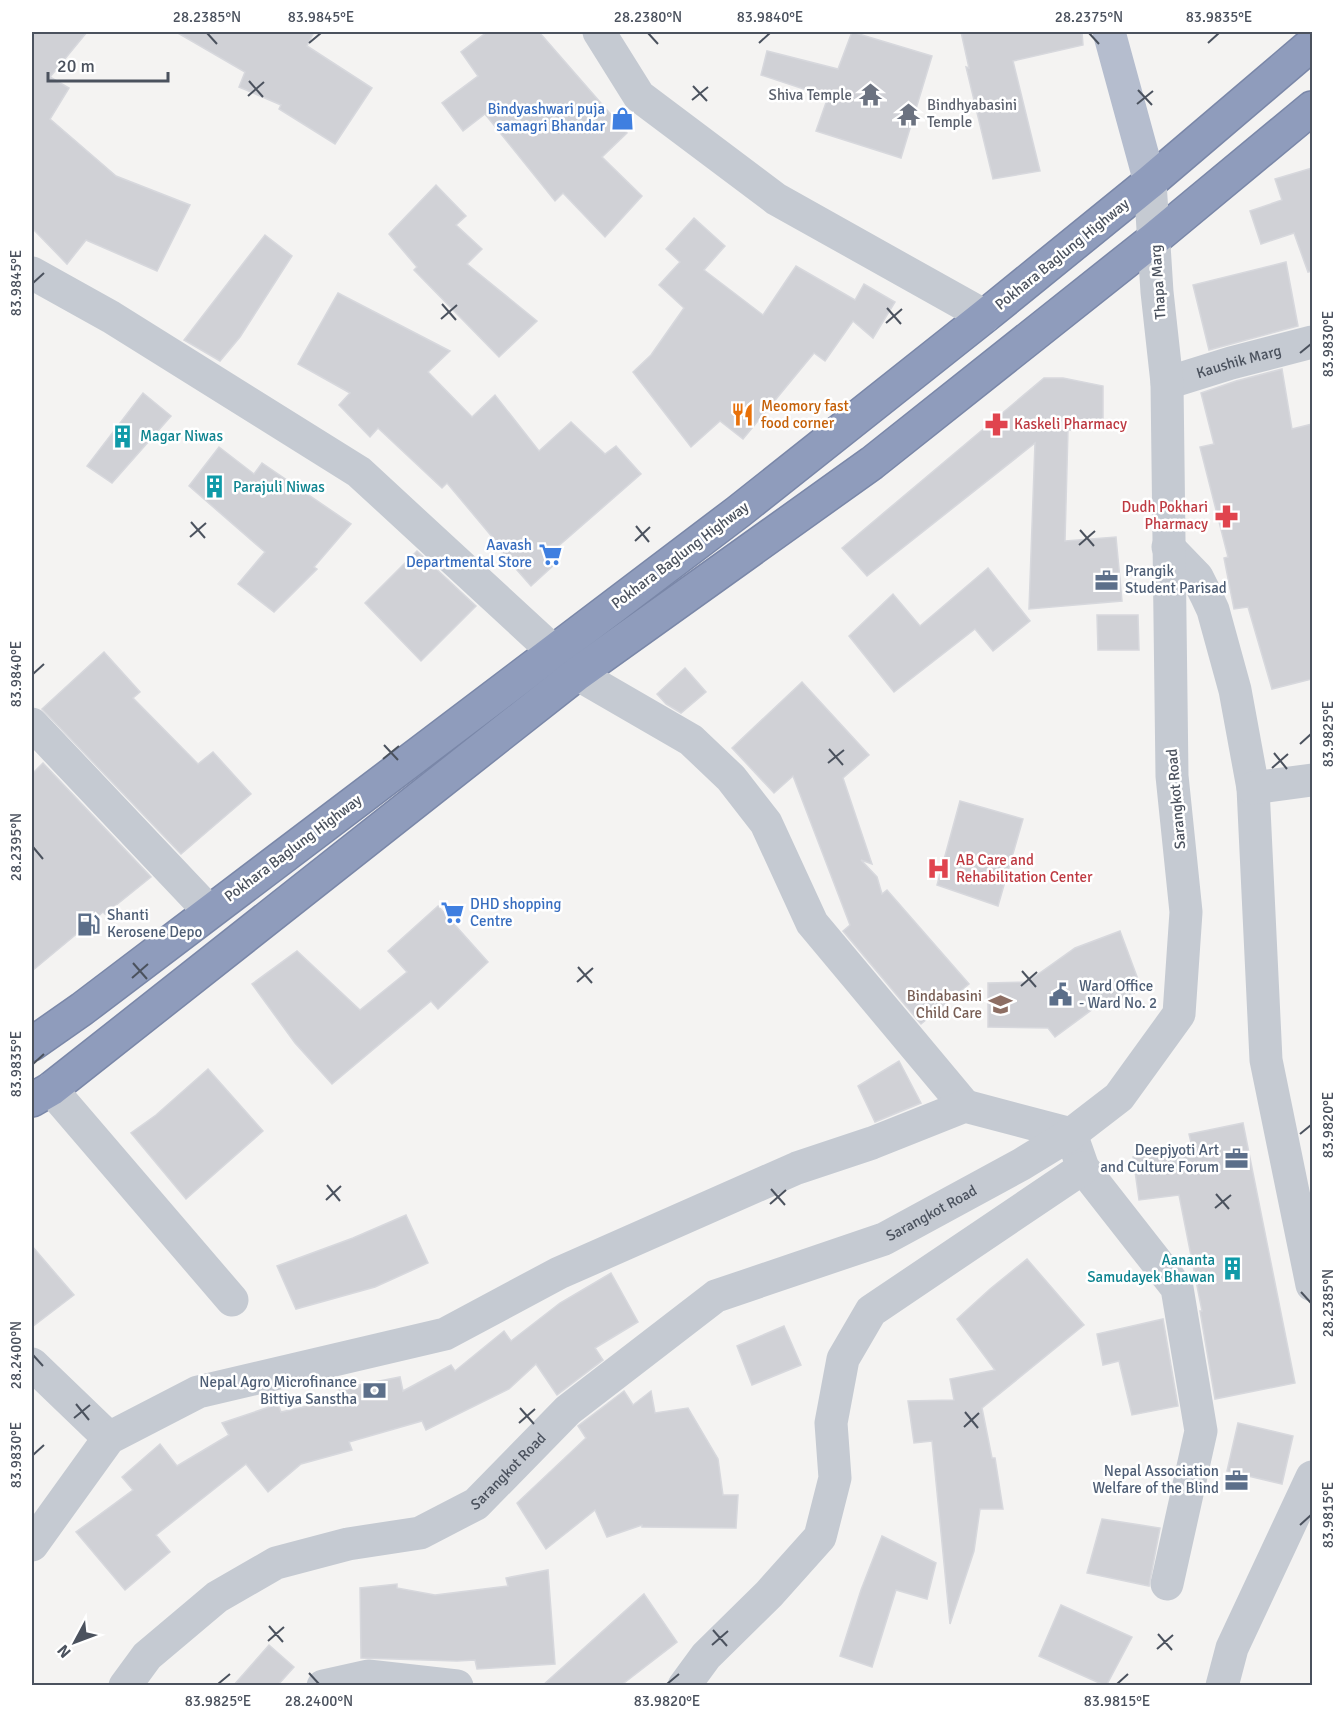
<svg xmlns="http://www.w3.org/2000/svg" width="1344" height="1717" font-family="Signika,sans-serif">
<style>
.building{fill:#d0d1d6;stroke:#d7d8dd;stroke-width:1.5}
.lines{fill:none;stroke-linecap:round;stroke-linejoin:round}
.highway-casing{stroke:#7a87a8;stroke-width:36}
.minor{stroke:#c5cad2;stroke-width:33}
.major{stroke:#b5bdce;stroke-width:33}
.highway{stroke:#8f9cbc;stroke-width:33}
.ticks{fill:none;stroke:#4b525e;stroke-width:2}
.labels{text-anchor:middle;stroke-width:5;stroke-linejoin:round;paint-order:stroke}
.worship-label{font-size:15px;fill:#5b616d;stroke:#fff;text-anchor:end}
.shop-label{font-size:15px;fill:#366cbe;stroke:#fff;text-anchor:end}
.street-label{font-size:15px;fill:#4b525e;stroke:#fff}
.food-label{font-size:15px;fill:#c56008;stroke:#fff;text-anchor:start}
.health-label{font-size:15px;fill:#be3a42;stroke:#fff;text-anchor:start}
.culture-label{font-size:15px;fill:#0d838f;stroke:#fff;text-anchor:start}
.service-label{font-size:15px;fill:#4e5e75;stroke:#fff;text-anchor:start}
.education-label{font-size:15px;fill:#785e54;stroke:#fff;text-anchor:end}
.neatline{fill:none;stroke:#4b525e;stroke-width:2}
.ticks-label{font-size:15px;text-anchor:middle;fill:#4b525e}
</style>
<rect width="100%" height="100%" fill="#f4f3f2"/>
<g class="building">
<polygon points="32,32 87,32 50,77 69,88 50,119 116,176 190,205 157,271 86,240 67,264 32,228"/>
<polygon points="176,32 314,32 307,46 372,88 335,144 279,109 281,105 239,87 245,72"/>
<polygon points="487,32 539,32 627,133 602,157 642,196 605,237 563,193 555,201 485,114 463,131 442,103 478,76 461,52"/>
<polygon points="852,32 932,56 901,158 816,131 828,97 761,75 767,51 838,69"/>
<polygon points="961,32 1082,32 1083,45 1013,61 1040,171 993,179 966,67 969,68"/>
<polygon points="1312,168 1312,271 1308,272 1294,233 1261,244 1250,211 1282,200 1275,179"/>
<polygon points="436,185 466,216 456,225 482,249 467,264 537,321 499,357 414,270 417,267 389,234"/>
<polygon points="694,218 725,246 704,270 763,315 796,266 855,300 864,284 895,302 873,338 853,321 825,361 814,353 743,439 720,421 691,447 633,372 651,355 684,308 659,285 680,262 666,249"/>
<polygon points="265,235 292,256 240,337 220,361 184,340"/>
<polygon points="1286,262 1298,326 1209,350 1193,285"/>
<polygon points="338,293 450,351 428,372 472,417 495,395 539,451 571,422 605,454 616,446 641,474 547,556 554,565 531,586 502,553 504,551 447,483 442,488 378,428 370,437 339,405 350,393 298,364"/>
<polygon points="1282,369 1292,429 1312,424 1312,679 1272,689 1248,607 1234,609 1224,558 1228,557 1200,447 1214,444 1201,393 1236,381"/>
<polygon points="1044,378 1063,378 1103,386 1103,430 1068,430 1065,541 1116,537 1122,601 1029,609 1035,443 867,576 842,548"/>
<polygon points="143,393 171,416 112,483 87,466"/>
<polygon points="219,447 254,474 262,463 351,524 314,567 317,569 274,612 238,584 265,552 189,486"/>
<polygon points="417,551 476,606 421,661 365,603"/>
<polygon points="988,568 1030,621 993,651 975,629 894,692 849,636 893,594 920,626"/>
<polygon points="1097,615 1138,615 1139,650 1098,650"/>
<polygon points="104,652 140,692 133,698 198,764 213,752 251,794 181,854 42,709"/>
<polygon points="685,668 706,692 681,713 666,704 657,694"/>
<polygon points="802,682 869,755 843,778 872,864 861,860 877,877 882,894 887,890 969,984 921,1024 843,931 850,925 793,776 774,793 732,748"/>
<polygon points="43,763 151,877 105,914 103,912 32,971 32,774"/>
<polygon points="960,801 1023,819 998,906 937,885"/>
<polygon points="438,906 488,962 438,1009 431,1001 332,1084 295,1043 252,984 297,951 360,1010 407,972 388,951"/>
<polygon points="1120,931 1142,990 1093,1009 1055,1037 1048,1028 988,1027 988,983 1027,982 1075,948"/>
<polygon points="899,1061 921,1103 875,1122 858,1086"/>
<polygon points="208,1069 263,1131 186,1199 131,1133 156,1115"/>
<polygon points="1243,1123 1295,1383 1215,1399 1200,1311 1202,1311 1179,1195 1139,1200 1133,1157 1193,1151 1189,1134"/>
<polygon points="406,1215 428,1263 375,1287 296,1309 277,1266 353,1238"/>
<polygon points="32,1246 74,1295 32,1327"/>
<polygon points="1027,1259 1084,1325 982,1408 992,1458 995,1458 1003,1509 980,1509 974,1551 950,1624 932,1441 914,1443 908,1401 954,1400 950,1379 995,1370 957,1319 990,1289"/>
<polygon points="611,1273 638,1322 595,1348 603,1360 557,1395 536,1364 509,1389 426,1430 422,1421 349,1442 352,1450 301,1464 268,1492 246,1464 156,1535 170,1552 125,1590 76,1532 133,1490 122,1477 160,1444 177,1466 229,1435 222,1423 278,1404 281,1412 343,1398 339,1389 400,1377 403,1391 451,1365 455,1371 504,1331 511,1341 560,1303"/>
<polygon points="1163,1319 1178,1406 1132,1415 1119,1361 1103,1365 1097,1334"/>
<polygon points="784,1326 801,1365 752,1385 737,1346"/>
<polygon points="624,1391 633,1405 651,1391 655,1413 688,1408 718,1459 723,1495 738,1495 736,1528 642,1527 642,1525 607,1537 595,1510 546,1549 517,1503 586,1438 578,1426"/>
<polygon points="1238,1423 1293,1436 1282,1484 1227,1471"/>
<polygon points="1102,1519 1160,1528 1149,1586 1087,1573"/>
<polygon points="882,1536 936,1563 927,1599 896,1590 872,1667 840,1656 861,1590"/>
<polygon points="548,1570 555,1664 477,1669 475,1660 457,1661 361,1658 360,1588 397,1584 397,1588 435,1595 508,1586 506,1578"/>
<polygon points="644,1594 677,1642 620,1686 542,1686"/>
<polygon points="1061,1605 1132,1637 1106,1686 1039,1656"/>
<polygon points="269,1645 294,1667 277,1686 233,1686"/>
</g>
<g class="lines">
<defs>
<g id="highway">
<polyline points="32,1044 82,1009 738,512 985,316 1150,182 1312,44"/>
<polyline points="32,1100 51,1089 577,674 872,463 1154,239 1312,108"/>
</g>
</defs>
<use href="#highway" class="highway-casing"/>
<g class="minor">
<polyline points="599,32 639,96 776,199 985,316"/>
<polyline points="32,273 111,317 359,472 553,651"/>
<path id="s1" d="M 1167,383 L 1231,363 L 1312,342"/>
<polyline points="1168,547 1197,577 1206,595 1213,610 1235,690 1253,788 1266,1060 1312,1285"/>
<polyline points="577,674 691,740 731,778 766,823 812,923 965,1106"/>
<polyline points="32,724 209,911"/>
<polyline points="1253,788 1312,780"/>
<polyline points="51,1089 232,1300"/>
<polyline points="32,1364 109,1438"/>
<polyline points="32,1545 109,1438 198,1392 445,1334 559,1273 797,1168 872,1143 965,1106 1071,1134 1083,1168 1177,1288 1201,1431 1167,1584"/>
<path id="s2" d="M 125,1686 L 147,1656 L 217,1597 L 276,1563 L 348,1544 L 420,1533 L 476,1504 L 568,1410 L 716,1296 L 884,1239 L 1022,1164 L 1071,1134 L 1119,1097 L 1179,1014 L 1186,912 L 1172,776 L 1167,383 L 1157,292 L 1150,182"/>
<polyline points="323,1686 368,1676 457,1686"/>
<polyline points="684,1686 706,1656 769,1594 820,1537 835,1478 831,1423 843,1359 871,1311 1083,1168"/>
<polyline points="1222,1686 1232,1648 1312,1477"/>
</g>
<polyline class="major" points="1109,32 1150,182"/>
<use href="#highway" class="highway"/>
</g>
<path class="ticks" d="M 207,33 L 217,44M 648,33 L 658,44M 1089,33 L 1099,44M 309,43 L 321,33M 759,43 L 770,33M 1208,43 L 1219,33M 249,81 L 263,97M 693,86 L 707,101M 1138,90 L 1152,105M 248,96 L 264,82M 692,100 L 708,87M 1137,104 L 1153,91M 33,283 L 44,273M 442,304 L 456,320M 887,308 L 901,324M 441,319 L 457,305M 886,323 L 902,309M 1300,353 L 1311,344M 191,522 L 205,538M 636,526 L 649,542M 1080,530 L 1094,546M 190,537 L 206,523M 635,541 L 650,527M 1079,545 L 1095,531M 33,674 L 44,664M 1300,744 L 1311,734M 384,745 L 398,760M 829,749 L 843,765M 1274,753 L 1287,769M 383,759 L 399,746M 828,763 L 844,750M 1272,768 L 1288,754M 33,847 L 43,859M 133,963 L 147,979M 578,967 L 592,983M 1022,971 L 1036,987M 132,978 L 148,964M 577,982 L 593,968M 1021,986 L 1037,972M 33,1064 L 44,1054M 1300,1134 L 1311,1125M 327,1185 L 340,1201M 771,1189 L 785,1205M 1216,1194 L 1229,1209M 326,1200 L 341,1186M 770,1204 L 786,1190M 1215,1208 L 1231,1195M 1301,1292 L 1311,1303M 33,1355 L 43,1366M 76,1404 L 89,1420M 520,1408 L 534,1424M 965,1412 L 978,1428M 74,1418 L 90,1405M 519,1423 L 535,1409M 964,1427 L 979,1413M 33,1455 L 44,1445M 1300,1525 L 1311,1515M 269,1626 L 283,1642M 713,1630 L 727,1646M 1158,1634 L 1172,1650M 268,1641 L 284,1627M 712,1645 L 728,1631M 1157,1649 L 1173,1635M 309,1673 L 319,1684M 218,1684 L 230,1674M 667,1684 L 679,1674M 1117,1684 L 1128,1674"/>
<defs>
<symbol id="temple-bare" viewBox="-9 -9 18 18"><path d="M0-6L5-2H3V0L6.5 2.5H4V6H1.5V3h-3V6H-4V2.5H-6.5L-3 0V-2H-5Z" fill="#6b7280" stroke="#fff" stroke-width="2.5" paint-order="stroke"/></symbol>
<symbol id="shop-bare" viewBox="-9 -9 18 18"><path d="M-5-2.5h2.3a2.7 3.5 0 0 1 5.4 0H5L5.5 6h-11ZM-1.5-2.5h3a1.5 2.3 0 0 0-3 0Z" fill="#3f7fe0" stroke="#fff" stroke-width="2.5" paint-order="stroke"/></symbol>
<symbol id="restaurant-bare" viewBox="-9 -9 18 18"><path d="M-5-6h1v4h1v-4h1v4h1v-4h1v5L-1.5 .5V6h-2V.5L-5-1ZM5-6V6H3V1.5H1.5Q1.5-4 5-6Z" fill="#e8710a" stroke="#fff" stroke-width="2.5" paint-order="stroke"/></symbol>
<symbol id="pharmacy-bare" viewBox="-9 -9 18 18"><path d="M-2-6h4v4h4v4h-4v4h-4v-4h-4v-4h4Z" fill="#e0444e" stroke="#fff" stroke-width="2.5" paint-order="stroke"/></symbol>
<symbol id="building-bare" viewBox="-9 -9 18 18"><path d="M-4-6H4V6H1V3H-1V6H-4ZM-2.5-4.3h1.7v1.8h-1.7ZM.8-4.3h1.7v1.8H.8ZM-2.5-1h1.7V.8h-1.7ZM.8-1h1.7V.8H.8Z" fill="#0f9aa8" stroke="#fff" stroke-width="2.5" paint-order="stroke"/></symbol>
<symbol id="supermarket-bare" viewBox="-9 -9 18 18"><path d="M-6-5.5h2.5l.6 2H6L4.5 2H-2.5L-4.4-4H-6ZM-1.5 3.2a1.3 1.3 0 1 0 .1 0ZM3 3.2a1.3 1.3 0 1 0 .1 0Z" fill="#3f7fe0" stroke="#fff" stroke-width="2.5" paint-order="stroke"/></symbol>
<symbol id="office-bare" viewBox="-9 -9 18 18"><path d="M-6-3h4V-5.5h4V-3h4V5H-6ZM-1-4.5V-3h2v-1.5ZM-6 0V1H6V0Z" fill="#5c6f8a" stroke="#fff" stroke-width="2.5" paint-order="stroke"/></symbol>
<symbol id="hospital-bare" viewBox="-9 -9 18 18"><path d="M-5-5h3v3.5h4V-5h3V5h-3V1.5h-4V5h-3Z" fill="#e0444e" stroke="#fff" stroke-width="2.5" paint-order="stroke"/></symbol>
<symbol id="fuel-bare" viewBox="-9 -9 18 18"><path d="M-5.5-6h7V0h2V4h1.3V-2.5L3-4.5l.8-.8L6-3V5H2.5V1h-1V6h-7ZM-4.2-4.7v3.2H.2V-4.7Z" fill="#5c6f8a" stroke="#fff" stroke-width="2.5" paint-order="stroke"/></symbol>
<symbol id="civic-bare" viewBox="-9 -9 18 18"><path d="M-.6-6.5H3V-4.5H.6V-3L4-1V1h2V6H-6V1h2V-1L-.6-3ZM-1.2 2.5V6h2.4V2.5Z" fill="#5c6f8a" stroke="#fff" stroke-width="2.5" paint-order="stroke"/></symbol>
<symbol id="school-bare" viewBox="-9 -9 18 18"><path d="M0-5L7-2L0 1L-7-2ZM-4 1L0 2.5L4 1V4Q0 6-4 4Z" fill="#8d6e63" stroke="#fff" stroke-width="2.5" paint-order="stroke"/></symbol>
<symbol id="bank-bare" viewBox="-9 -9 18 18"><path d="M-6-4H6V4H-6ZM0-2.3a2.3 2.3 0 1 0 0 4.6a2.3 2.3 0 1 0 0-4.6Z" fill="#5c6f8a" stroke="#fff" stroke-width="2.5" paint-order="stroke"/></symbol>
</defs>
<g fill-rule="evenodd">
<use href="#temple-bare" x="854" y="78" width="33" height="33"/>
<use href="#temple-bare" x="892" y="98" width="33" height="33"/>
<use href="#shop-bare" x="606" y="102" width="33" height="33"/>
<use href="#restaurant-bare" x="726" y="398" width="33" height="33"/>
<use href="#pharmacy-bare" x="980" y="408" width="33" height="33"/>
<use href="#building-bare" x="106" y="420" width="33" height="33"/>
<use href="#building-bare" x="198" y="470" width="33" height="33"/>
<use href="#pharmacy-bare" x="1210" y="500" width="33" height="33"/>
<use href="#supermarket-bare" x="534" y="538" width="33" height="33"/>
<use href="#office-bare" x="1090" y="564" width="33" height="33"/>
<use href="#hospital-bare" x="922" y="852" width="33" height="33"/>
<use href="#supermarket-bare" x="436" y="896" width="33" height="33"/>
<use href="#fuel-bare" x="72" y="908" width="33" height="33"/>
<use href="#civic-bare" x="1044" y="978" width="33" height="33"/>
<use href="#school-bare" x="984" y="988" width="33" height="33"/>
<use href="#office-bare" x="1220" y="1142" width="33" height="33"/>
<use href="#building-bare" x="1216" y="1252" width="33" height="33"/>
<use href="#bank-bare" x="358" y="1374" width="33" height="33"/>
<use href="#office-bare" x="1220" y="1464" width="33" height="33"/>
</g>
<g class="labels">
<g class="worship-label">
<text x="852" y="100">Shiva Temple</text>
<text x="927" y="110" text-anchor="start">Bindhyabasini<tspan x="927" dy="17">Temple</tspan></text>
</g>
<g class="shop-label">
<text x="605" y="114">Bindyashwari puja<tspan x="605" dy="17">samagri Bhandar</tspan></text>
<text x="532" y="550">Aavash<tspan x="532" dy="17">Departmental Store</tspan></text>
<text x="470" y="909" text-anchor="start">DHD shopping<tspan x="470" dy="17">Centre</tspan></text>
</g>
<g class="street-label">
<text transform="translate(1062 254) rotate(-39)" y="5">Pokhara Baglung Highway</text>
<text transform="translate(1158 282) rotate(-94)" y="5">Thapa Marg</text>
<text dy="5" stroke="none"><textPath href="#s1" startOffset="75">Kaushik Marg</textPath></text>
<text transform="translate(680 555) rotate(-37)" y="5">Pokhara Baglung Highway</text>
<text transform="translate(1176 799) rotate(-95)" y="5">Sarangkot Road</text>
<text transform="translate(293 848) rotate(-37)" y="5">Pokhara Baglung Highway</text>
<text dy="5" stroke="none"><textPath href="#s2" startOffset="957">Sarangkot Road</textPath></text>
<text dy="5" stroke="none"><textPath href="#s2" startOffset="453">Sarangkot Road</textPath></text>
</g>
<g class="food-label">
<text x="761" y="411">Meomory fast<tspan x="761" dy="17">food corner</tspan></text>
</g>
<g class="health-label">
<text x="1014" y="429">Kaskeli Pharmacy</text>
<text x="1208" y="512" text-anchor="end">Dudh Pokhari<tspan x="1208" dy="17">Pharmacy</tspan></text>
<text x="956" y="865">AB Care and<tspan x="956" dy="17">Rehabilitation Center</tspan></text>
</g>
<g class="culture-label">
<text x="140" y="441">Magar Niwas</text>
<text x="233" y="492">Parajuli Niwas</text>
<text x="1215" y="1265" text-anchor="end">Aananta<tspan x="1215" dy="17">Samudayek Bhawan</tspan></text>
</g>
<g class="service-label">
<text x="1125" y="576">Prangik<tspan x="1125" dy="17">Student Parisad</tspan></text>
<text x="107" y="920">Shanti<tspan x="107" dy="17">Kerosene Depo</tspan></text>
<text x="1079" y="991">Ward Office<tspan x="1079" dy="17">- Ward No. 2</tspan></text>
<text x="1219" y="1155" text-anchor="end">Deepjyoti Art<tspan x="1219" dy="17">and Culture Forum</tspan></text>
<text x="357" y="1387" text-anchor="end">Nepal Agro Microfinance<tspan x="357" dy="17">Bittiya Sanstha</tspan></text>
<text x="1219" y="1476" text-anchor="end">Nepal Association<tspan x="1219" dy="17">Welfare of the Blind</tspan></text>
</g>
<g class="education-label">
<text x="982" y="1001">Bindabasini<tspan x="982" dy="17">Child Care</tspan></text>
</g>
</g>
<rect width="1344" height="1717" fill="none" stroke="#ffffff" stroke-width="66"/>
<g transform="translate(75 1642) rotate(229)" stroke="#ffffff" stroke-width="4.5" paint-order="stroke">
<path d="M0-4.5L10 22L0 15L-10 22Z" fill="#4b525e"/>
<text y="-9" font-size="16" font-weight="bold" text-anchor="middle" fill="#4b525e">N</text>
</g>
<path d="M48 72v9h120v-9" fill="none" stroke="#4b525e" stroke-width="3"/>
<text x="57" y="72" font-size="18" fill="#4b525e" stroke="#ffffff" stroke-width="4.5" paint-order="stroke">20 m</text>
<rect x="33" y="33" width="1278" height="1651" class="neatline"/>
<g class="ticks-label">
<text x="207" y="22">28.2385°N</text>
<text x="321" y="22">83.9845°E</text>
<text x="648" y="22">28.2380°N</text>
<text x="770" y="22">83.9840°E</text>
<text x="1089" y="22">28.2375°N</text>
<text x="1219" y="22">83.9835°E</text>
<text transform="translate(16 283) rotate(-90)" y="5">83.9845°E</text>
<text transform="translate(1328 344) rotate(-90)" y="5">83.9830°E</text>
<text transform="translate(16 674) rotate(-90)" y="5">83.9840°E</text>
<text transform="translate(1328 734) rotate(-90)" y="5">83.9825°E</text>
<text transform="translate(16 847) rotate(-90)" y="5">28.2395°N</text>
<text transform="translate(16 1064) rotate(-90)" y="5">83.9835°E</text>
<text transform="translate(1328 1125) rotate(-90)" y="5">83.9820°E</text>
<text transform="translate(1328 1303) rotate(-90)" y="5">28.2385°N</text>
<text transform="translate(16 1355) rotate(-90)" y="5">28.2400°N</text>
<text transform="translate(16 1455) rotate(-90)" y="5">83.9830°E</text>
<text transform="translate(1328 1515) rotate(-90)" y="5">83.9815°E</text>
<text x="218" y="1706">83.9825°E</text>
<text x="319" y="1706">28.2400°N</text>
<text x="667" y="1706">83.9820°E</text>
<text x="1117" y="1706">83.9815°E</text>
</g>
</svg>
